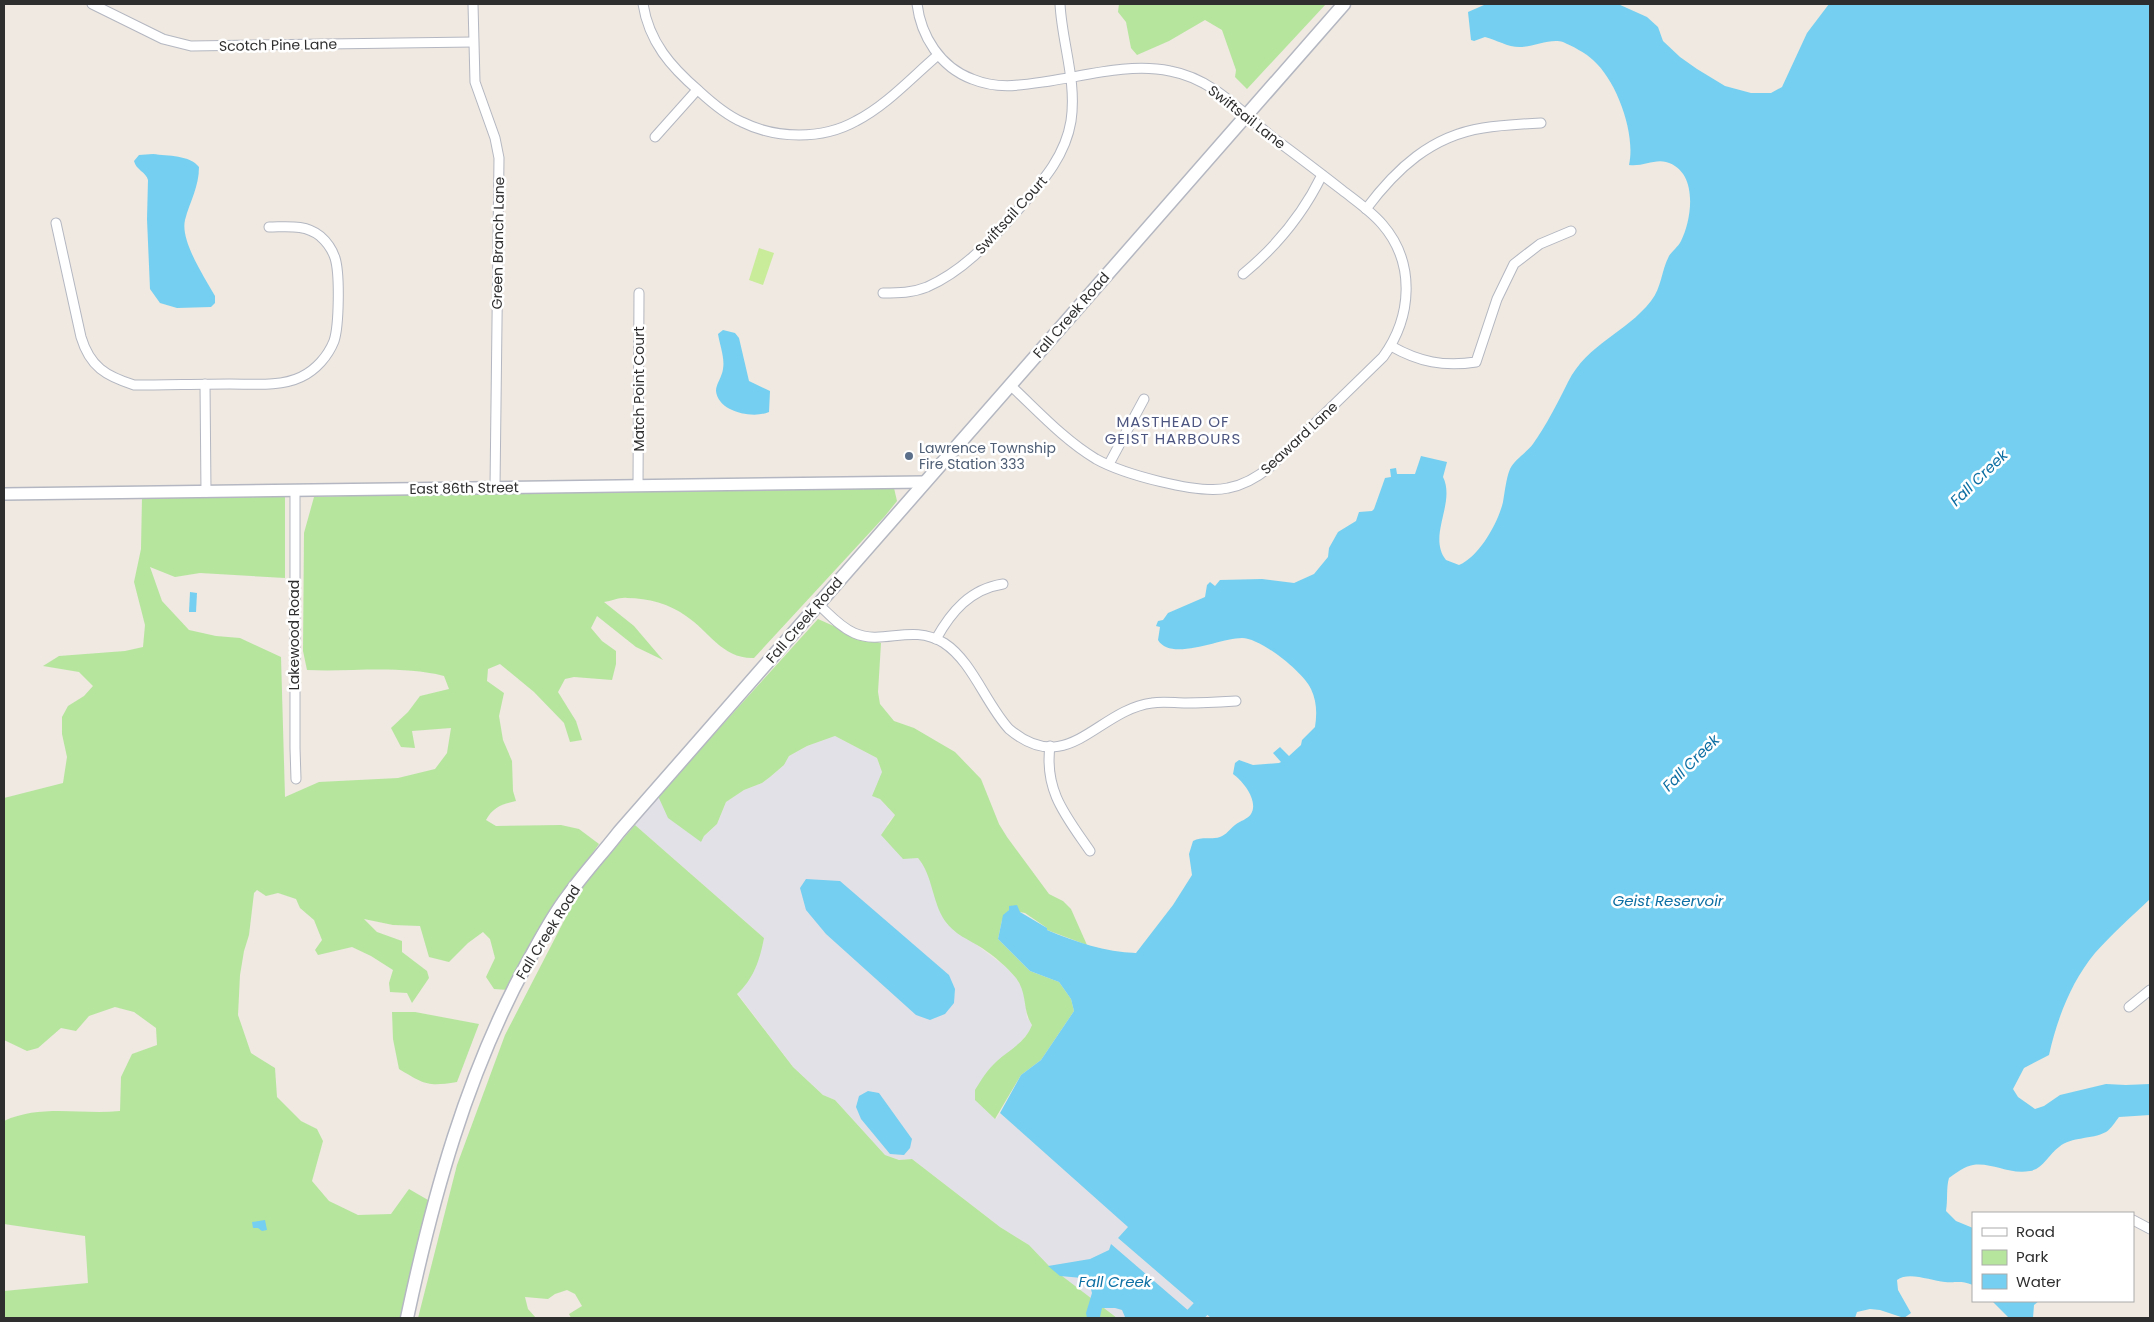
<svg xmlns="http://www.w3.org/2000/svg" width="2154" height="1322" font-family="Poppins,sans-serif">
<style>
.industrial{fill:#e3e1e8}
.green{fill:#b6e59e}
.pitch{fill:#c9ec9a}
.water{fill:#75cff0}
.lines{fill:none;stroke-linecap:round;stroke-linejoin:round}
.river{stroke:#75cff0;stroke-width:18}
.minor-casing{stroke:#b4b7c1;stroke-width:11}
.tertiary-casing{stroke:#b4b7c1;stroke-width:14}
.secondary-casing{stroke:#b4b7c1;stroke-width:15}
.minor{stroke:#fff;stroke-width:9}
.tertiary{stroke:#fff;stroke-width:11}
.secondary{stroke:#fff;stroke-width:12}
.service-dot{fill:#5c6f8a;stroke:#fff;stroke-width:2}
.labels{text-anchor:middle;stroke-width:5;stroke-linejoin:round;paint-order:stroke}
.street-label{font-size:14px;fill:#2e2e2e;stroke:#fff}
.service-label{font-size:14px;fill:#4e5e75;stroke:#fff;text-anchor:start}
.neighbourhood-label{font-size:15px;letter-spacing:1px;fill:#4d5680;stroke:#fff}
.water-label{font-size:15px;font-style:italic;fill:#0d6fa3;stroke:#fff}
</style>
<rect width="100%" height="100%" fill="#efe9e1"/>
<polygon class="industrial" points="835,736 877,758 882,772 880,799 895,815 887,824 909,857 918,858 926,867 945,921 1006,967 1017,979 1024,991 1027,1017 1032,1025 1029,1032 1017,1046 996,1062 996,1119 1000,1113 1129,1227 1118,1238 1211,1318 1117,1318 1048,1266 1029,1245 1000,1227 912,1159 899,1160 885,1155 835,1100 823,1095 793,1067 737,993 764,938 635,825 658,796 704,836 717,824 726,802 744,790 762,783 770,777 784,765 789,756 807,746"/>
<g class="green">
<polygon points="1119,4 1326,4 1247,89 1235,77 1236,70 1222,30 1205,20 1169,41 1137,55 1131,48 1126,22 1118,12"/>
<path d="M 883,487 L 894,488 L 897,501 L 885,516 L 754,658 C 722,659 709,631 686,616 C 670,604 648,598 627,598 C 620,597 612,601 604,602 L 634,626 L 663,660 L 636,647 L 597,616 L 591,628 L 602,641 L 616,651 L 616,664 L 612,680 L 574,677 L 565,679 L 558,692 L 576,721 L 582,740 L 570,742 L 564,723 L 534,692 L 500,664 L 488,669 L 487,681 L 504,693 L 499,716 L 503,740 L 512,761 L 513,791 L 516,801 C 502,804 493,807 486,820 L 496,826 L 561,825 L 579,829 L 599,844 L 555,906 L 508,990 L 494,989 L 486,977 L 495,958 L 490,939 L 483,932 L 468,943 L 449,962 L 429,957 L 420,926 L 393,925 L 364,919 L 377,932 L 402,941 L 402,952 L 427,971 L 429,978 L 412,1003 L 407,993 L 390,992 L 389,983 L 393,970 L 371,956 L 352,947 L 318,955 L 315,950 L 322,940 L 314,920 L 300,908 L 296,899 L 278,893 L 266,896 L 257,890 L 254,893 L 249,935 L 244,951 L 240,975 L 238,1015 L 251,1053 L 275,1068 L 277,1097 L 301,1121 L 317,1129 L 323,1141 L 312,1181 L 329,1201 L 358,1215 L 391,1214 L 409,1189 L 428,1200 L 400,1318 L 4,1318 L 4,1291 L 88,1283 L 85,1236 L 4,1224 L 4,1121 C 41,1104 81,1115 120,1111 L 121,1077 L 132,1054 L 157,1045 L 156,1028 L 134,1012 L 115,1007 L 89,1016 L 76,1031 L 61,1028 L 38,1048 L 27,1051 L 4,1040 L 4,798 L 63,783 L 67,757 L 62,734 L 62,717 L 68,706 L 84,696 L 93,686 L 79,672 L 43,666 L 59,656 L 125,651 L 143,647 L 145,625 L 134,582 L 141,549 L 142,497 L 285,495 L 285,578 L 200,573 L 175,577 L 150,567 L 162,601 L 189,630 L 216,636 L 240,638 L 281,657 L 285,797 L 319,782 L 398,778 L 435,769 L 447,753 L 451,728 L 412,731 L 415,748 L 401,747 L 391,728 L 408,712 L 420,696 L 449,689 L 444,676 C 399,665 353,672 307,670 L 303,651 L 304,533 L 314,497 L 523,491 Z"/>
<path d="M 818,619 L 858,637 L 881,643 L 878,692 L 880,704 L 894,721 L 914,728 L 955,752 L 981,779 L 999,824 L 1007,837 L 1049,894 L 1063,901 L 1071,909 L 1087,945 L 1047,930 L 1047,928 L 1025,913 L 1009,910 L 1002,920 L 998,939 L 1030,971 L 1059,982 L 1071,999 L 1074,1011 L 1041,1060 L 1021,1075 L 995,1119 L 975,1100 L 975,1090 C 981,1080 988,1069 997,1061 C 1010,1049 1025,1043 1032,1025 C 1022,1010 1028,994 1016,978 C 1007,967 994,956 982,948 C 969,940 954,934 945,921 C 932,902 933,876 918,858 L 903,859 L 881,835 L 895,815 L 880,799 L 872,796 L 882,772 L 877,758 L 835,736 L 807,746 L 789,756 L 784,765 L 770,777 L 762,783 L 744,790 L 726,802 L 717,824 L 704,836 L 701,842 L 668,818 L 658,796 Z"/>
<path d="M 635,825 L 764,938 C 760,959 754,979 737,994 L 793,1067 L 823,1095 L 835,1100 L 885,1155 L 899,1160 L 912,1159 L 1000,1227 L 1029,1245 L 1049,1266 L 1117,1318 L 571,1318 L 569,1314 L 582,1306 L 575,1294 L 567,1290 L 555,1294 L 548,1299 L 525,1297 L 528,1309 L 536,1318 L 418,1318 L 457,1165 L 505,1035 L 582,886 Z"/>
<path d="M 392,1012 L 415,1012 L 479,1024 L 457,1082 C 427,1087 424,1084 399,1069 L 393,1039 Z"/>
</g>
<polygon class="pitch" points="759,248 774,253 763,285 749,280"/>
<g class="water">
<path d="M 1496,4 L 1618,4 L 1647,17 L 1658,27 L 1663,41 L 1680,57 L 1697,69 L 1725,86 L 1751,93 L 1771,93 L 1782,87 L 1807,33 L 1829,4 L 2150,4 L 2150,899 C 2132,916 2112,934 2095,953 C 2071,982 2057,1019 2049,1055 L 2024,1068 L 2013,1089 L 2018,1097 L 2035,1109 L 2044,1106 L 2060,1095 L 2106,1084 L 2126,1085 L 2150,1084 L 2150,1115 L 2119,1117 C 2115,1122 2111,1129 2106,1132 C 2091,1140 2072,1136 2059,1147 C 2049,1154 2043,1169 2030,1171 C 2009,1175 1992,1162 1973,1165 C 1965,1166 1956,1173 1949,1178 C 1946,1188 1948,1199 1946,1211 L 1956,1221 L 1973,1228 L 1973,1285 C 1960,1280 1957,1283 1945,1282 C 1931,1281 1909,1271 1897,1280 L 1898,1290 L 1911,1313 L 1904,1318 L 1880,1310 L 1870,1309 L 1857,1312 L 1855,1318 L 1211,1318 L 1118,1238 L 1128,1227 L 1000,1113 L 1021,1075 L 1041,1060 L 1074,1011 L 1071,999 L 1059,982 L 1030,971 L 998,939 L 1003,915 L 1009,910 L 1009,906 L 1017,905 L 1020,912 L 1047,928 L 1047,930 C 1076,942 1105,952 1136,953 L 1173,905 L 1192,875 L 1189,854 L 1193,841 C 1202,836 1211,840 1220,837 C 1226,835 1230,829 1235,825 C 1240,821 1248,819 1251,814 C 1259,801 1243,781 1233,774 L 1235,763 L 1239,760 L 1253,765 L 1279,763 L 1281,762 L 1273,753 L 1280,747 L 1289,756 L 1301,745 L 1302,740 L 1315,727 C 1317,714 1317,702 1311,689 C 1303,672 1261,638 1242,638 C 1220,638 1171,662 1158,640 L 1160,627 L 1156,626 L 1158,621 L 1163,620 L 1168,613 L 1205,597 L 1207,585 L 1210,582 L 1215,586 L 1220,580 L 1262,579 L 1294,583 L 1314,574 L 1328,557 L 1329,548 L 1338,532 L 1356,521 L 1359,512 L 1372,511 L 1374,509 L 1385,478 L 1391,477 L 1390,469 L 1396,468 L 1397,474 L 1415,474 L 1421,456 L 1447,462 L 1443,477 C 1456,503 1427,536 1446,560 L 1459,565 C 1479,557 1498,523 1503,502 C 1505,491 1506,479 1510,469 C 1514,460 1526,453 1533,444 C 1547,424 1557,404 1568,382 C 1588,343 1625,334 1651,301 C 1662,287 1661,271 1669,256 C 1672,251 1678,247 1681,241 C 1692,219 1699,171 1666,162 C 1654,159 1642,167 1629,165 C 1636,134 1617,81 1593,60 C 1586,53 1572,46 1563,42 C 1552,38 1534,46 1522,47 C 1509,48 1497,40 1485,37 L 1474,41 L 1471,40 L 1468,12 L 1484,5 Z"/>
<path d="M 153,154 C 168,156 190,155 199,167 C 199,187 190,201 185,220 C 180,241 205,278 215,296 L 215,303 L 211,307 L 177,308 L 160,303 L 150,289 L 147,219 L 148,180 C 146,172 136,170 134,161 L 139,155 Z"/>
<path d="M 723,330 L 735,333 L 739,338 L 749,381 L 770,391 L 769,412 C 753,419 718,412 716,391 C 716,384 722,377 723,369 C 725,358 720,346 718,334 Z"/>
<polygon points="190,592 197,593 196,612 189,612"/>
<polygon points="806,879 840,881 949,975 955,989 954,1003 945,1014 930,1020 916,1015 826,934 806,910 800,888"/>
<polygon points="868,1091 879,1093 912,1139 910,1148 904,1155 890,1154 861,1119 856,1107 859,1096"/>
<polygon points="265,1220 267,1230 262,1231 258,1228 253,1228 252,1222"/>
<polygon points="1111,1244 1197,1318 1128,1318 1125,1317 1122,1310 1115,1308 1102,1308 1100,1317 1105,1318 1087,1318 1086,1313 1092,1293 1089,1282 1082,1278 1060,1276 1048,1266 1090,1259 1109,1250"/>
<polygon points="1992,1301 2039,1301 2034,1305 2033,1318 2009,1318"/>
</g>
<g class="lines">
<polyline class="river" points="1192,1318 1216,1293"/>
<defs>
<g id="minor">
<polyline points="92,4 163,39 191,46 473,42"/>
<polyline points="473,4 475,82 495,138 499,158 495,487"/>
<path d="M 643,4 C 649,42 671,67 699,91 C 712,103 726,115 742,122 C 776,139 822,140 856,121 C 887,105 912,77 938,55"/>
<path d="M 917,4 C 921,36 940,67 972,79 C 999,90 1022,85 1050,81 C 1088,75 1131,63 1170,71 C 1214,79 1242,113 1276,140 C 1298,156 1320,173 1342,190 C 1356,201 1371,211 1382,224 C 1416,263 1412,317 1383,357 L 1271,466 C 1258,477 1245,485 1228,488 C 1198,495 1123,474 1096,459 C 1064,440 1037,410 1010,385"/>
<polyline points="655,137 697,90"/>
<path d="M 1366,209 C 1396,169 1431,136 1483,128 C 1502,125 1521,124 1541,123"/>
<path d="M 56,223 L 81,337 C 90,367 106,376 134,385 C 166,385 198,384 230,384 C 253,384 280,387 301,377 C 316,370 328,356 334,341 C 339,326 340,274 335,258 C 332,249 327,242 320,236 C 305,224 287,227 269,227"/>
<path d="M 1243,274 C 1277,246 1303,214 1322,175"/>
<path d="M 883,293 C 899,293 912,293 927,287 C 965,270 990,241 1017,211 C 1040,184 1065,158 1071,121 C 1077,81 1062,43 1060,4"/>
<path d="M 1391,346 C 1419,362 1444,367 1476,362 L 1497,299 L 1514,264 L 1540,244 L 1571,231"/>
<polyline points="205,384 206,492"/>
<polyline points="1109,464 1144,399"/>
<polyline points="638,485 639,293"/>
<polyline points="295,491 295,748 296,779"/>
<path d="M 818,604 C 829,614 840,627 854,633 C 884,646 911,623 944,643 C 972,661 986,704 1009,729 C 1068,779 1097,710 1152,703 C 1163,701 1175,703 1186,703 C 1203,703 1220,702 1236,701"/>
<path d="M 936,639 C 951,612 970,589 1003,584"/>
<path d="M 1050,746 C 1044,791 1066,816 1090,851"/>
<polyline points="2129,1007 2150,990"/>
<polyline points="2133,1220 2150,1229"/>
</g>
<polyline id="tertiary" points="4,494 924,482"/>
<path id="secondary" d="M 407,1318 C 433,1196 466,1076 526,965 C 539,942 551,918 567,897 C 583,874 602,854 619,832 L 1344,4"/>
</defs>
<use href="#minor" class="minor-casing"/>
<use href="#tertiary" class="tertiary-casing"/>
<use href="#secondary" class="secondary-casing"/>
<use href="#minor" class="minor"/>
<use href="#tertiary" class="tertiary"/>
<use href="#secondary" class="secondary"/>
</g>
<circle class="service-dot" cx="909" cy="456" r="5"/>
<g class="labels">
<g class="street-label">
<text transform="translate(278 45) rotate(-1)" y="5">Scotch Pine Lane</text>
<text transform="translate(1247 117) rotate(38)" y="5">Swiftsail Lane</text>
<text transform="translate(1011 215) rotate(-48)" y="5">Swiftsail Court</text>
<text transform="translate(498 243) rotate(-89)" y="5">Green Branch Lane</text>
<text transform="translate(1071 315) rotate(-49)" y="5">Fall Creek Road</text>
<text transform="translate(639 389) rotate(-90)" y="5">Match Point Court</text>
<text transform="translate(1299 438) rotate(-43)" y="5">Seaward Lane</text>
<text transform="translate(464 488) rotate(-1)" y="5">East 86th Street</text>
<text transform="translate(804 620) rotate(-49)" y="5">Fall Creek Road</text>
<text transform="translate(294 635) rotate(-90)" y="5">Lakewood Road</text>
<text transform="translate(548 932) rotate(-58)" y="5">Fall Creek Road</text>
</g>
<g class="service-label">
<text x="919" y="453">Lawrence Township<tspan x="919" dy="16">Fire Station 333</tspan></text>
</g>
<g class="neighbourhood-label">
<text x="1173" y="427">MASTHEAD OF<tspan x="1173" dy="17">GEIST HARBOURS</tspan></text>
</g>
<g class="water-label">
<text transform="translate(1979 478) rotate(-44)" y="5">Fall Creek</text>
<text transform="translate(1691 763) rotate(-45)" y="5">Fall Creek</text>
<text x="1668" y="906">Geist Reservoir</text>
<text x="1115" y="1287">Fall Creek</text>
</g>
</g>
<rect width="2154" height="1322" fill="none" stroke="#2e2e2e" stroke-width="10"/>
<rect x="1972" y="1212" width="162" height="90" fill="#ffffff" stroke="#ababab"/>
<rect x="1982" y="1228" width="25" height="8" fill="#ffffff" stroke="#ababab"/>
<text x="2016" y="1237" font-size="15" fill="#2e2e2e">Road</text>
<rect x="1982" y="1250" width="25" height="15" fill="#b6e59e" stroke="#ababab"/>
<text x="2016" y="1262" font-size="15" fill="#2e2e2e">Park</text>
<rect x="1982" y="1274" width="25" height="15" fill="#75cff0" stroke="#ababab"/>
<text x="2016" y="1287" font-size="15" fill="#2e2e2e">Water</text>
</svg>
